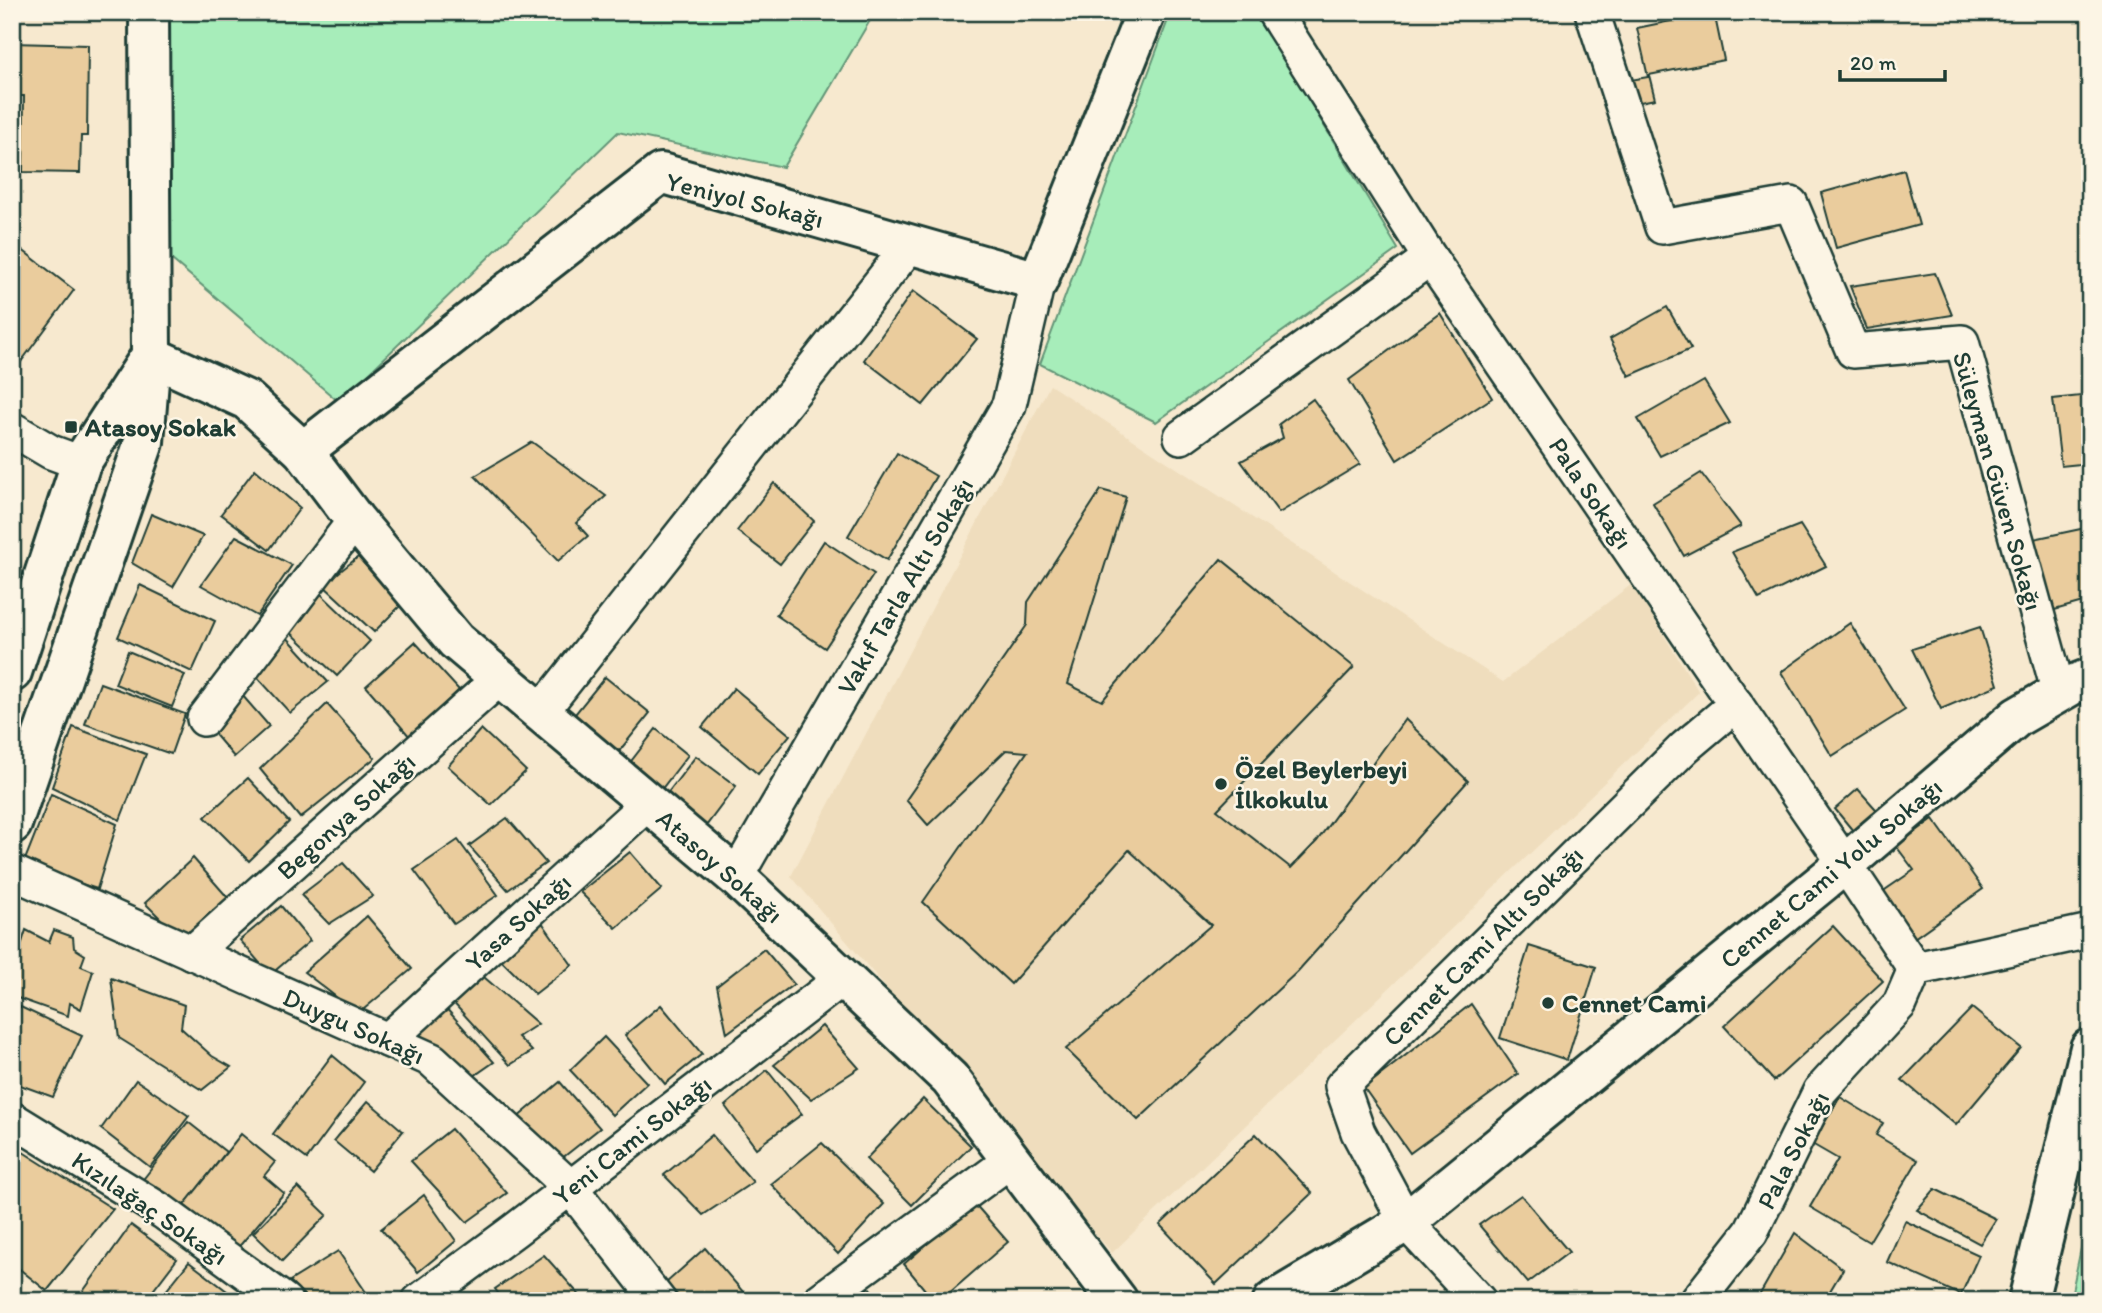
<svg xmlns="http://www.w3.org/2000/svg" width="2102" height="1313" font-family="Itim,sans-serif">
<style>
.built{fill:#efddbd}
.green{fill:#a7edba;stroke:#639577;stroke-width:2}
.building{fill:#eacc9d;stroke:#1f3d34;stroke-width:2}
.lines{fill:none;stroke-linecap:round;stroke-linejoin:round}
.street-casing{stroke:#1f3d34;stroke-width:38}
.secondary-casing{stroke:#1f3d34;stroke-width:44}
.street{stroke:#fcf5e5;stroke-width:33}
.secondary{stroke:#fcf5e5;stroke-width:38}
.poi-dot{fill:#1f3d34;stroke:#fcf5e5;stroke-width:2.5}
.labels{text-anchor:middle;stroke-width:5;stroke-linejoin:round;paint-order:stroke}
.street-label{font-size:26px;fill:#1f3d34;stroke:#fcf5e5}
.poi-label{font-size:26px;font-weight:bold;fill:#1f3d34;stroke:#fcf5e5;text-anchor:start}
</style>
<rect width="100%" height="100%" fill="#f7e9cf"/>
<filter id="ink" filterUnits="userSpaceOnUse"><feTurbulence type="fractalNoise" baseFrequency=".0143" numOctaves="2"/><feDisplacementMap in="SourceGraphic" scale="14" xChannelSelector="R" yChannelSelector="G"/><feConvolveMatrix kernelMatrix="1 2 1 2 8 2 1 2 1" color-interpolation-filters="sRGB"/></filter>
<g filter="url(#ink)">
<polygon class="built" points="1050,385 1503,682 1632,584 1699,692 1112,1253 791,876"/>
<g class="green">
<polygon points="157,12 875,12 783,167 618,132 339,402 158,248"/>
<polygon points="1171,12 1256,12 1398,249 1156,422 1040,364"/>
<polygon points="2090,1205 2090,1301 2070,1301"/>
</g>
<g class="building">
<polygon points="1714,12 1724,60 1649,75 1655,99 1630,104 1625,81 1648,77 1637,28"/>
<polygon points="12,43 88,45 87,136 81,136 80,173 23,172 24,96 12,96"/>
<polygon points="1904,170 1919,225 1836,248 1821,193"/>
<polygon points="12,242 74,290 12,374"/>
<polygon points="1935,273 1952,315 1867,329 1850,286"/>
<polygon points="913,291 977,339 923,405 864,360"/>
<polygon points="1667,307 1691,349 1629,376 1610,339"/>
<polygon points="1440,313 1492,398 1397,460 1349,380"/>
<polygon points="1704,381 1730,423 1660,456 1638,419"/>
<polygon points="2090,395 2090,463 2061,466 2053,399"/>
<polygon points="1313,399 1360,464 1279,513 1241,461 1283,438 1279,424"/>
<polygon points="532,442 606,496 576,523 588,536 558,561 475,476"/>
<polygon points="897,453 936,476 887,560 848,536"/>
<polygon points="255,469 300,508 269,550 221,514"/>
<polygon points="1701,473 1741,526 1684,556 1653,503"/>
<polygon points="774,483 814,521 780,564 737,531"/>
<polygon points="1101,490 1126,497 1068,684 1102,701 1221,559 1354,667 1217,810 1291,868 1317,841 1405,719 1468,781 1298,971 1138,1120 1066,1049 1211,925 1129,850 1011,984 923,902 1027,752 1006,750 928,825 906,800 1027,625 1028,602"/>
<polygon points="151,514 203,536 173,587 132,563"/>
<polygon points="1800,525 1826,566 1759,599 1732,552"/>
<polygon points="2090,527 2090,600 2051,611 2029,540"/>
<polygon points="236,536 292,565 257,616 201,585"/>
<polygon points="824,541 874,574 825,648 776,615"/>
<polygon points="358,557 401,605 374,632 323,585"/>
<polygon points="140,585 215,621 192,672 118,637"/>
<polygon points="318,591 370,641 337,676 285,627"/>
<polygon points="1850,623 1905,710 1832,756 1781,672"/>
<polygon points="1980,627 1998,685 1941,709 1912,649"/>
<polygon points="283,633 328,682 290,713 250,669"/>
<polygon points="415,642 459,690 410,737 366,686"/>
<polygon points="128,651 185,675 172,707 115,684"/>
<polygon points="605,677 650,713 616,755 571,719"/>
<polygon points="100,683 185,714 171,754 85,724"/>
<polygon points="734,688 790,735 758,774 702,727"/>
<polygon points="242,695 269,726 234,757 207,725"/>
<polygon points="327,704 375,758 300,818 260,769"/>
<polygon points="73,727 146,754 120,820 52,787"/>
<polygon points="481,729 526,771 491,805 448,766"/>
<polygon points="656,729 688,755 657,795 625,769"/>
<polygon points="696,756 736,786 700,834 660,803"/>
<polygon points="248,778 289,822 249,861 205,817"/>
<polygon points="1858,789 1883,817 1858,837 1835,809"/>
<polygon points="51,794 117,824 97,889 23,865"/>
<polygon points="507,818 546,863 508,890 469,846"/>
<polygon points="1933,819 1983,889 1914,938 1882,892 1914,870 1896,846"/>
<polygon points="458,840 498,895 454,924 414,870"/>
<polygon points="630,852 662,889 616,928 580,892"/>
<polygon points="193,858 229,899 183,941 145,903"/>
<polygon points="343,863 373,896 329,924 301,895"/>
<polygon points="281,906 310,941 270,975 240,940"/>
<polygon points="367,916 412,969 358,1014 304,972"/>
<polygon points="539,918 572,965 535,994 494,953"/>
<polygon points="1833,926 1883,981 1774,1081 1724,1026"/>
<polygon points="26,930 49,942 54,930 73,937 74,948 85,955 81,966 93,971 81,1009 70,1003 68,1016 12,996 12,974"/>
<polygon points="1529,946 1596,967 1567,1060 1500,1038"/>
<polygon points="764,949 794,984 727,1033 717,986"/>
<polygon points="477,971 538,1024 518,1037 532,1051 510,1065 449,998"/>
<polygon points="111,978 184,1005 181,1028 212,1056 231,1067 202,1090 119,1038"/>
<polygon points="12,1003 82,1036 53,1097 12,1082"/>
<polygon points="1471,1004 1518,1074 1410,1153 1364,1088"/>
<polygon points="661,1005 702,1054 665,1084 625,1035"/>
<polygon points="444,1006 494,1062 471,1078 407,1037"/>
<polygon points="1972,1008 2021,1048 1956,1125 1902,1080"/>
<polygon points="822,1026 859,1068 811,1099 774,1065"/>
<polygon points="604,1037 647,1083 612,1115 570,1070"/>
<polygon points="332,1055 364,1082 307,1159 273,1134"/>
<polygon points="767,1070 802,1114 756,1148 725,1106"/>
<polygon points="136,1080 189,1116 150,1167 101,1129"/>
<polygon points="560,1082 600,1128 561,1159 517,1118"/>
<polygon points="1840,1097 1883,1123 1876,1135 1918,1160 1869,1242 1810,1207 1838,1159 1812,1144"/>
<polygon points="923,1099 971,1146 912,1205 866,1159"/>
<polygon points="368,1101 403,1131 370,1171 334,1141"/>
<polygon points="188,1122 226,1152 179,1212 141,1182"/>
<polygon points="451,1129 507,1193 467,1222 411,1161"/>
<polygon points="241,1134 275,1162 264,1176 284,1193 237,1249 184,1205"/>
<polygon points="1256,1134 1312,1193 1216,1284 1160,1225"/>
<polygon points="712,1135 753,1182 703,1215 664,1175"/>
<polygon points="822,1143 884,1204 838,1254 771,1184"/>
<polygon points="12,1145 113,1209 47,1291 12,1263"/>
<polygon points="298,1187 327,1215 282,1261 253,1233"/>
<polygon points="1935,1189 1996,1219 1980,1244 1917,1210"/>
<polygon points="424,1195 456,1241 418,1272 381,1229"/>
<polygon points="1521,1195 1569,1252 1528,1283 1479,1225"/>
<polygon points="974,1203 1008,1242 940,1301 934,1301 904,1264"/>
<polygon points="1905,1221 1979,1255 1961,1295 1887,1262"/>
<polygon points="131,1225 177,1259 145,1301 84,1301 79,1297"/>
<polygon points="1795,1233 1843,1269 1824,1301 1756,1301"/>
<polygon points="705,1248 751,1301 683,1301 666,1283"/>
<polygon points="338,1251 372,1301 310,1301 290,1281"/>
<polygon points="544,1255 583,1299 581,1301 504,1301 495,1289"/>
<polygon points="189,1262 240,1301 158,1301"/>
<polygon points="869,1287 880,1301 854,1301"/>
</g>
<g class="lines">
<defs>
<g id="street">
<polyline points="1274,12 1430,258 1845,864 1915,969 2090,931"/>
<polyline points="1592,12 1662,227 1791,204 1853,351 1962,342 2059,693"/>
<polyline points="12,429 51,452 81,463"/>
<polyline points="1181,437 1430,258"/>
<polyline points="541,712 910,245"/>
<polyline points="204,719 355,520"/>
<polyline points="12,872 432,1060 570,1187 659,1301"/>
<polyline points="736,877 1009,405 1038,281"/>
<polyline points="192,953 500,678"/>
<polyline points="388,1040 648,803"/>
<polyline points="12,1119 163,1212 285,1301"/>
<polyline points="419,1301 515,1230 843,978"/>
<polyline points="819,1301 1011,1160"/>
<polyline points="1479,1301 1406,1222 1358,1132 1342,1086 1685,747 1736,704"/>
<polyline points="1697,1301 1751,1232 1820,1091 1900,1004 1915,969"/>
</g>
<g id="secondary">
<polyline points="151,356 247,400 303,451 355,520 456,641 736,877 950,1079 1118,1301"/>
<polyline points="303,451 661,173 1038,281 1146,12"/>
<polyline points="12,672 81,463 148,360"/>
<polyline points="12,824 144,442 151,356 149,12"/>
<polyline points="1273,1301 1406,1222 1845,864 2017,717 2072,685 2090,678"/>
<polyline points="2028,1301 2090,1048"/>
</g>
</defs>
<use href="#street" class="street-casing"/>
<use href="#secondary" class="secondary-casing"/>
<use href="#street" class="street"/>
<use href="#secondary" class="secondary"/>
</g>
</g>
<g class="poi-dot">
<rect x="64" y="420" width="14" height="14" rx="3.5"/>
<circle cx="1221" cy="784" r="7"/>
<circle cx="1548" cy="1003" r="7"/>
</g>
<g class="labels">
<g class="street-label">
<text transform="translate(745 200) rotate(14)" y="9">Yeniyol Sokağı</text>
<text transform="translate(1998 481) rotate(74)" y="9">Süleyman Güven Sokağı</text>
<text transform="translate(1591 493) rotate(56)" y="9">Pala Sokağı</text>
<text transform="translate(905 586) rotate(-60)" y="9">Vakıf Tarla Altı Sokağı</text>
<text transform="translate(346 816) rotate(-42)" y="9">Begonya Sokağı</text>
<text transform="translate(720 866) rotate(41)" y="9">Atasoy Sokağı</text>
<text transform="translate(1831 873) rotate(-40)" y="9">Cennet Cami Yolu Sokağı</text>
<text transform="translate(518 922) rotate(-42)" y="9">Yasa Sokağı</text>
<text transform="translate(1483 946) rotate(-45)" y="9">Cennet Cami Altı Sokağı</text>
<text transform="translate(354 1026) rotate(24)" y="9">Duygu Sokağı</text>
<text transform="translate(632 1140) rotate(-38)" y="9">Yeni Cami Sokağı</text>
<text transform="translate(1793 1150) rotate(-63)" y="9">Pala Sokağı</text>
<text transform="translate(150 1208) rotate(34)" y="9">Kızılağaç Sokağı</text>
</g>
<g class="poi-label">
<text x="85" y="436">Atasoy Sokak</text>
<text x="1235" y="778">Özel Beylerbeyi<tspan x="1235" dy="30">İlkokulu</tspan></text>
<text x="1562" y="1012">Cennet Cami</text>
</g>
</g>
<rect width="2102" height="1313" fill="none" stroke="#fcf5e5" stroke-width="42"/>
<rect x="21" y="21" width="2060" height="1271" fill="none" stroke="#1f3d34" stroke-width="2.5" filter="url(#ink)"/>
<path d="M1840 70v10h105v-10" fill="none" stroke="#1f3d34" stroke-width="3.5"/>
<text x="1850" y="70" font-size="21" fill="#1f3d34" stroke="#fcf5e5" stroke-width="5" paint-order="stroke">20 m</text>
</svg>
